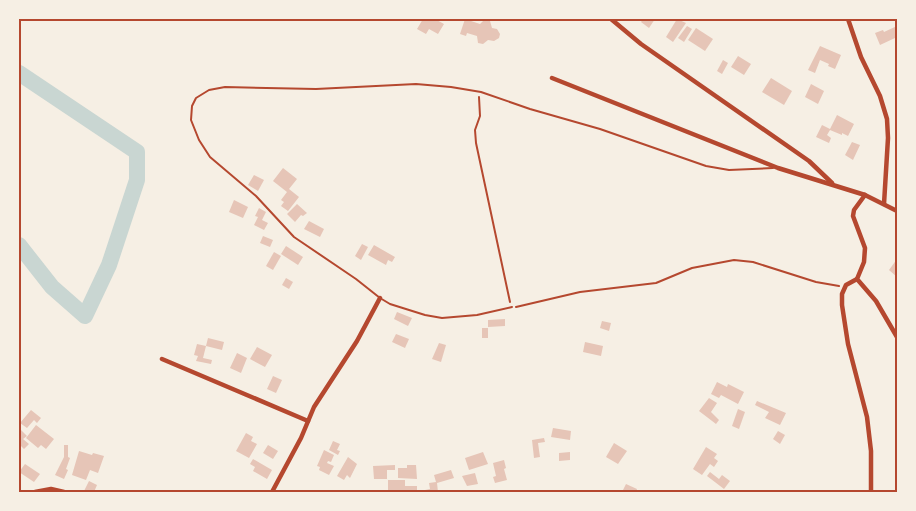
<svg xmlns="http://www.w3.org/2000/svg" width="916" height="511" font-family="Manrope,sans-serif">
<style>
.lines{fill:none;stroke-linecap:round;stroke-linejoin:round}
.river{stroke:#c9d6d2;stroke-width:16}
.building{fill:#e6c5b7}
.path{stroke:#b5482f;stroke-width:2}
.service{stroke:#b5482f;stroke-width:2}
.minor{stroke:#b5482f;stroke-width:4.5}
.neatline{fill:none;stroke:#b5482f;stroke-width:2}
</style>
<rect width="100%" height="100%" fill="#f6efe4"/>
<g class="lines">
<polyline class="river" points="19,73 137,152 137,180 109,265 85,316 52,287 19,245"/>
</g>
<g class="building">
<polygon points="423,19 435,19 444,24 438,34 429,29 426,34 417,29"/>
<polygon points="465,19 471,19 471,21 480,24 485,19 490,21 492,28 497,29 500,34 499,38 494,41 488,40 483,44 478,43 477,36 467,33 466,36 460,34"/>
<polygon points="643,19 655,19 649,28 641,22"/>
<polygon points="677,19 686,23 673,42 666,37"/>
<polygon points="687,26 692,29 684,42 678,38"/>
<polygon points="897,26 897,42 895,38 880,45 875,33 883,30 884,32"/>
<polygon points="696,28 713,39 705,51 688,40"/>
<polygon points="820,46 841,55 835,69 828,66 829,64 820,60 815,73 808,70"/>
<polygon points="738,56 751,64 744,75 731,67"/>
<polygon points="723,60 728,63 722,74 717,71"/>
<polygon points="771,78 792,91 784,105 762,92"/>
<polygon points="811,84 824,91 818,104 805,97"/>
<polygon points="837,115 854,124 848,136 842,133 842,135 830,130 827,135 831,138 829,143 816,137 822,125 830,129"/>
<polygon points="852,142 860,145 853,160 845,155"/>
<polygon points="283,168 297,179 289,189 299,197 288,211 281,206 284,202 281,200 287,192 273,181"/>
<polygon points="254,175 264,180 258,191 248,185"/>
<polygon points="234,200 248,207 243,218 229,212"/>
<polygon points="297,204 307,213 303,216 301,215 295,222 287,214"/>
<polygon points="259,208 266,212 262,220 268,223 264,230 254,225 258,217 255,216"/>
<polygon points="309,221 324,229 320,237 304,229"/>
<polygon points="263,236 273,240 270,247 260,243"/>
<polygon points="362,244 368,247 361,260 355,256"/>
<polygon points="374,245 395,257 392,262 388,260 386,265 368,255"/>
<polygon points="286,246 303,257 298,265 281,254"/>
<polygon points="274,252 281,256 273,270 266,266"/>
<polygon points="897,259 897,277 889,270"/>
<polygon points="286,278 293,282 289,289 282,285"/>
<polygon points="397,312 412,318 408,326 394,319"/>
<polygon points="505,319 505,326 488,327 488,320"/>
<polygon points="602,321 611,323 609,331 600,328"/>
<rect x="482" y="328" width="6" height="10"/>
<polygon points="396,334 409,339 405,348 392,342"/>
<polygon points="208,338 224,342 222,350 206,346"/>
<polygon points="585,342 603,346 601,356 583,352"/>
<polygon points="439,343 446,345 441,362 432,359"/>
<polygon points="197,344 206,346 203,358 212,360 211,364 196,361 198,356 194,355"/>
<polygon points="257,347 272,355 265,367 250,359"/>
<polygon points="237,353 247,358 241,373 230,368"/>
<polygon points="273,376 282,380 276,393 267,389"/>
<polygon points="717,382 727,387 728,384 744,392 738,404 721,395 719,398 711,394"/>
<polygon points="709,398 717,403 711,412 719,420 716,424 699,411"/>
<polygon points="757,401 786,413 780,425 765,418 769,412 755,405"/>
<polygon points="738,409 745,412 739,429 732,426"/>
<polygon points="31,410 41,418 37,423 34,420 27,428 20,423"/>
<polygon points="36,425 54,439 46,449 41,445 38,448 26,438"/>
<polygon points="19,428 27,436 23,439 29,444 24,449 19,444"/>
<polygon points="553,428 571,431 570,440 551,437"/>
<polygon points="778,431 785,435 780,444 773,439"/>
<polygon points="246,433 253,437 251,441 257,444 249,458 236,451"/>
<polygon points="544,438 545,442 538,443 540,457 534,458 532,440"/>
<polygon points="333,441 340,444 337,450 340,451 338,455 329,450"/>
<polygon points="614,443 627,451 618,464 606,457"/>
<polygon points="64,445 68,445 68,457 70,458 66,469 68,470 64,479 55,475 64,457"/>
<polygon points="268,445 278,451 273,459 263,453"/>
<polygon points="706,447 717,454 714,458 718,461 714,467 710,464 702,475 693,469"/>
<polygon points="324,450 334,455 331,462 328,461 327,463 334,466 329,475 319,470 320,467 317,466"/>
<polygon points="79,451 92,455 93,453 104,456 98,473 90,470 86,480 72,475"/>
<polygon points="483,452 488,464 469,470 465,458"/>
<polygon points="570,452 570,460 559,461 559,453"/>
<polygon points="348,457 357,464 350,478 347,475 344,480 337,476"/>
<polygon points="253,459 272,470 267,479 253,471 255,467 250,464"/>
<polygon points="504,460 506,468 504,469 507,480 495,483 493,477 496,476 493,463"/>
<polygon points="25,464 40,474 34,482 19,472"/>
<polygon points="395,465 395,470 387,470 387,479 374,479 373,466"/>
<polygon points="407,465 416,465 417,479 398,478 398,468 407,468"/>
<polygon points="451,470 454,478 437,483 438,492 426,492 425,490 430,489 429,483 436,482 434,475"/>
<polygon points="710,472 719,479 722,475 730,481 724,489 707,476"/>
<polygon points="475,473 478,484 467,486 462,476"/>
<polygon points="388,480 405,480 405,486 417,486 417,492 388,492"/>
<polygon points="89,481 97,485 94,492 84,491"/>
<polygon points="626,484 637,489 636,492 622,492"/>
</g>
<g class="lines">
<g class="path">
<polyline points="479,97 480,116 475,130 476,143 510,302"/>
<polyline points="516,307 580,292 656,283 692,268 734,260 753,262 816,282 839,286"/>
</g>
<polyline class="service" points="512,307 477,315 442,318 425,315 390,304 380,298 356,279 294,237 256,196 210,157 199,140 191,120 192,106 196,98 209,90 225,87 316,89 416,84 451,87 481,92 530,109 600,129 706,166 729,170 773,168"/>
<g class="minor">
<polyline points="611,19 641,44 809,161 832,183"/>
<polyline points="848,19 861,57 880,96 887,119 888,138 884,204"/>
<polyline points="552,78 778,168 865,195 897,211"/>
<polyline points="865,195 854,210 853,216 865,248 864,262 857,279 876,301 897,337"/>
<polyline points="857,279 846,285 842,294 842,305 848,344 867,417 871,451 871,492"/>
<polyline points="162,359 308,421"/>
<polyline points="35,492 51,489 64,492"/>
<polyline points="272,492 301,438 314,407 357,341 380,298"/>
</g>
</g>
<rect width="916" height="511" fill="none" stroke="#f6efe4" stroke-width="40"/>
<rect x="20" y="20" width="876" height="471" class="neatline"/>
</svg>
